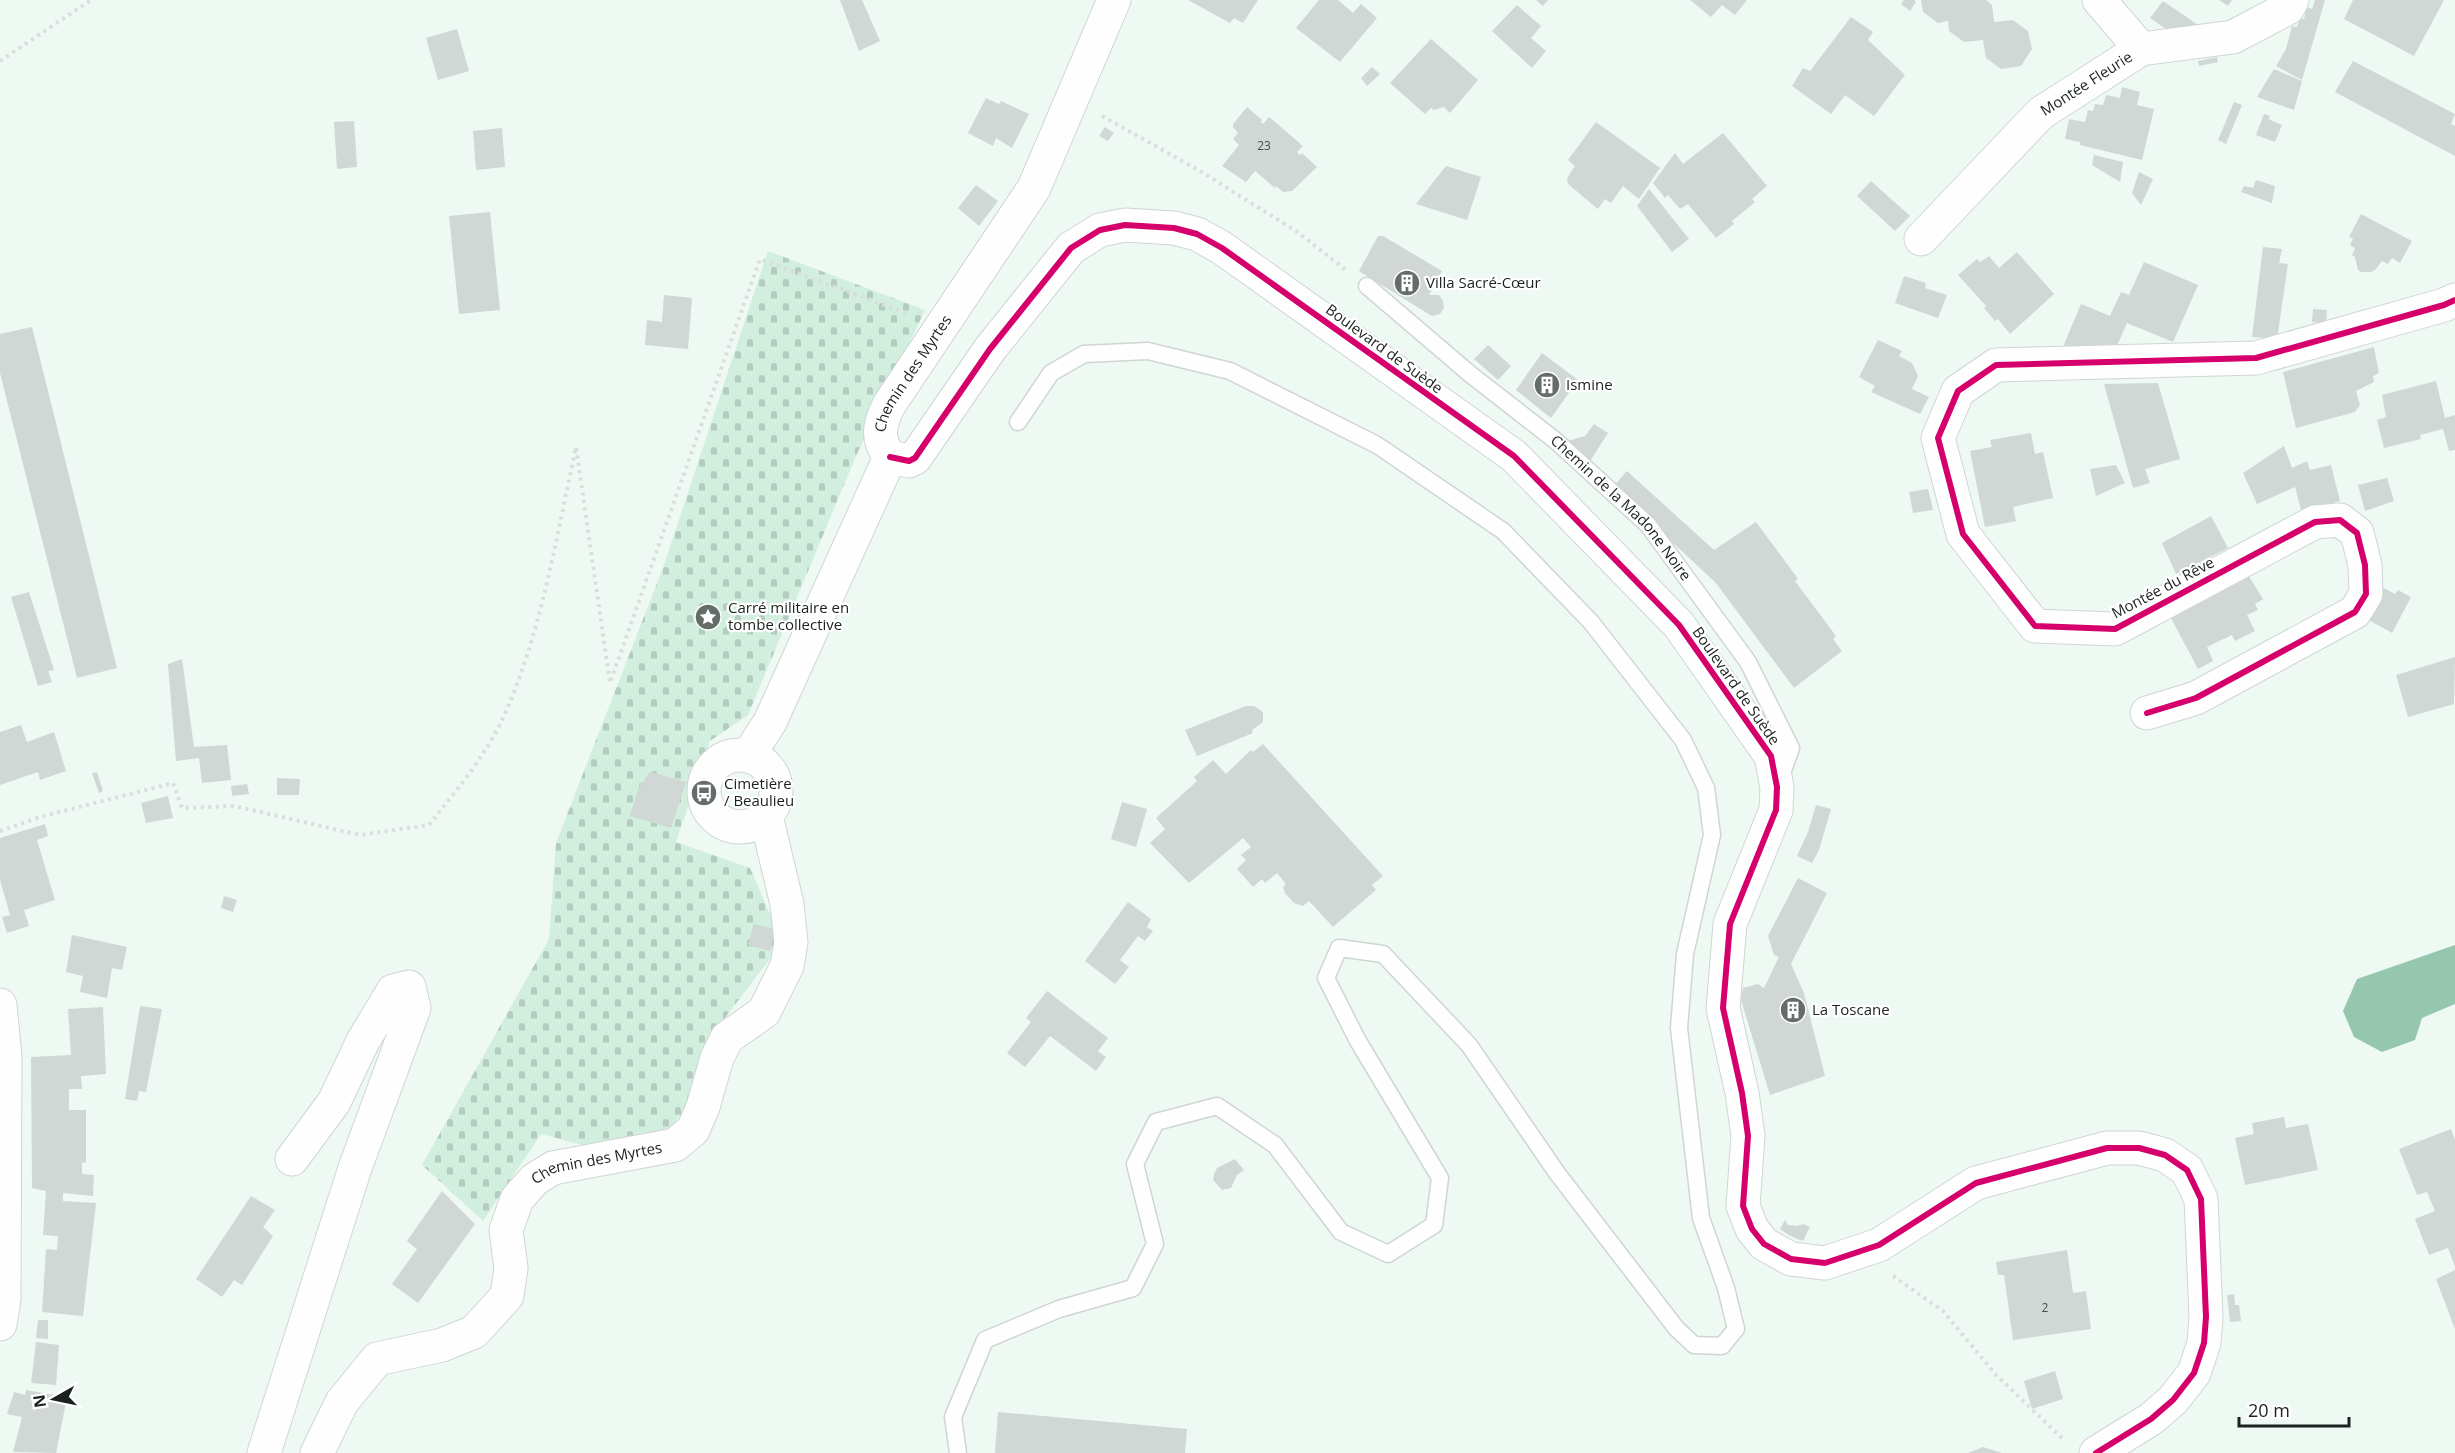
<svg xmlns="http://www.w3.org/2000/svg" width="2455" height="1453" font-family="'Open Sans',sans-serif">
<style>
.cemetery{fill:url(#cemetery-stones)}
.water{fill:#95c7ae}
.building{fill:#d0d7d4}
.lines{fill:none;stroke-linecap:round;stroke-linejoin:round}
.lane-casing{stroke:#cfd6d2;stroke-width:19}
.street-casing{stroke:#cfd6d2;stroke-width:35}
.secondary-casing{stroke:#cfd6d2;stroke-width:35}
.path{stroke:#dadddb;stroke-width:4;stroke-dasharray:3 4.5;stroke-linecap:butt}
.lane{stroke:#fdfefd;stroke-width:16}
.street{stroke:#fdfefd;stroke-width:33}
.secondary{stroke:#fdfefd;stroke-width:33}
.cycleway-casing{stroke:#fff;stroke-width:10}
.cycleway{stroke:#d6006c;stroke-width:6}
.labels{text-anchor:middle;stroke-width:4.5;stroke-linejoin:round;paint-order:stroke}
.number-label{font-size:12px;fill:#484f4c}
.street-label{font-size:15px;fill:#1b221e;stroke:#fff}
.poi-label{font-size:15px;fill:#1b221e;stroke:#fff;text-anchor:start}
</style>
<defs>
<pattern id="cemetery-stones" width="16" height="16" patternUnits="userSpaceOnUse" patternTransform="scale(1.5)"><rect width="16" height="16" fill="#d1eedf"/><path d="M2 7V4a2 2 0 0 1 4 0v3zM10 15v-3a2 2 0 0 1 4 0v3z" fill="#b3ccbf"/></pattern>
</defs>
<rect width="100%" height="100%" fill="#eff9f4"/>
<polygon class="cemetery" points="768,251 925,310 856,456 748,715 710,741 676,842 750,868 777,930 775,952 709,1039 686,1107 670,1130 586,1146 541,1134 483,1221 422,1165 549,939 556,843 664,565"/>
<polygon class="water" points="2455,945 2455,1004 2422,1018 2415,1040 2382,1052 2354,1037 2343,1011 2357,979"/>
<g class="building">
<polygon points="840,0 862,0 880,41 859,51"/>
<polygon points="1188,0 1258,0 1243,23 1234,18 1230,23"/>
<polygon points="1319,0 1338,0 1353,13 1361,4 1377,18 1340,62 1296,28"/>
<polygon points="1536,0 1548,0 1543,6"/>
<polygon points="1690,0 1747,0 1735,15 1722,5 1711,17"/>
<polygon points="1904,0 1914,0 1916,2 1910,11 1901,4"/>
<polygon points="1921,0 1986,0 1992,5 1994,22 2013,20 2028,31 2032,49 2021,66 2001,69 1986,58 1983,40 1964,42 1949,31 1948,21 1938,23 1923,12"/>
<polygon points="2219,0 2232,0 2228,6"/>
<polygon points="2315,0 2325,0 2302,80 2276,66 2286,49 2292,26 2297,27 2300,18 2304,19 2307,7 2312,9"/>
<polygon points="2353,0 2444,0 2414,56 2344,19"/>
<polygon points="2163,1 2204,29 2178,37 2150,18"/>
<polygon points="1517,5 1541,26 1531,38 1546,51 1532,68 1492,31"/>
<polygon points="1851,17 1873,32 1868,40 1905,75 1874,116 1845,95 1831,114 1792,86 1803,68 1810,71"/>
<polygon points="457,29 469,71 438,80 426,38"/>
<polygon points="1431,39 1478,80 1450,113 1444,107 1434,110 1431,108 1425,114 1390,83"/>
<polygon points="2217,57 2218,62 2199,66 2198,61"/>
<polygon points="2353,61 2455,114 2451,124 2455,126 2455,156 2335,92"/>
<polygon points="1372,67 1380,74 1367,86 1361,78"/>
<polygon points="2274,69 2302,81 2294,110 2257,97"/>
<polygon points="2122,87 2140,92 2137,105 2154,109 2142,160 2080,145 2080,142 2065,139 2069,119 2085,122 2088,110 2093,111 2095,104 2103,105 2106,95 2120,98"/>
<polygon points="986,98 999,104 1001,101 1029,114 1012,148 996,138 993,146 968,133"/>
<polygon points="2234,102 2242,105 2226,144 2218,140"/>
<polygon points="1247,107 1262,120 1261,122 1263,124 1269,117 1303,146 1297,152 1300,155 1302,153 1317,167 1292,191 1283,192 1276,186 1275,188 1255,171 1246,182 1222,166 1239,145 1233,139 1238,133 1233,127 1233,124"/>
<polygon points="2264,114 2270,116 2268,119 2282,125 2275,142 2256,135"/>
<polygon points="354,121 357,167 337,169 334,122"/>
<polygon points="1596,122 1660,168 1639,199 1623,186 1611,203 1605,199 1598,209 1568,184 1567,178 1575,166 1568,160"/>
<polygon points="1105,127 1114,133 1108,141 1099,136"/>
<polygon points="502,128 505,167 476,170 473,131"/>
<polygon points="1723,133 1767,186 1752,199 1755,202 1732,221 1734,224 1716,238 1688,204 1680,209 1668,195 1665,198 1653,183 1675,153 1683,164"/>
<polygon points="2094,155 2123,162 2120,182 2092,165"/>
<polygon points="1446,166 1481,177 1467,220 1416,204"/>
<polygon points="2139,172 2153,179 2141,205 2132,193"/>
<polygon points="2256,180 2275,186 2272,203 2241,192 2244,186 2253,188"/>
<polygon points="1871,181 1910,216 1895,231 1857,196"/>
<polygon points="976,185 998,201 979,226 958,208"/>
<polygon points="1649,189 1689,239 1672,252 1637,206"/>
<polygon points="490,212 500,310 459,314 449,216"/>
<polygon points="2361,214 2412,241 2400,263 2392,258 2388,264 2382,261 2375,270 2371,272 2361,272 2358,270 2355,257 2352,255 2355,248 2350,245 2353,239 2349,237"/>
<polygon points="1378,236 1383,236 1442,271 1429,295 1439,295 1443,301 1444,308 1440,314 1432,316 1427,313 1359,271"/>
<polygon points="2263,247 2282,249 2279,263 2288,264 2277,339 2252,337"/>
<polygon points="2017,252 2054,294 2010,334 1998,319 1995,321 1984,308 1986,306 1958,275 1977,259 1980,262 1989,256 1999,268"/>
<polygon points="2144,262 2198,285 2173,342 2127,323 2116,348 2062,349 2081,304 2110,316 2121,292 2129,295"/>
<polygon points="1904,276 1926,283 1925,288 1947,295 1938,318 1895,303"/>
<polygon points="664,295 692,298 688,349 645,345 647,320 662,322"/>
<polygon points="2313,309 2327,310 2326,323 2312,322"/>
<polygon points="32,327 117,668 77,678 0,373 0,334"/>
<polygon points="1878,340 1902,351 1899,356 1912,363 1918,376 1912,389 1929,397 1920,414 1871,392 1875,386 1859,377"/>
<polygon points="1488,345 1511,366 1498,380 1474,359"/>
<polygon points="2374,347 2379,373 2373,376 2374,382 2356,391 2360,405 2355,412 2296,428 2283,372"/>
<polygon points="1542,353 1578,380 1551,418 1516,390"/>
<polygon points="2436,381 2445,418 2455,415 2455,450 2449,451 2443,429 2420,435 2421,439 2384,448 2377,420 2386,417 2382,395"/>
<polygon points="2158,383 2180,459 2145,469 2150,483 2133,488 2104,384"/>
<polygon points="1594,424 1608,433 1588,464 1564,442 1585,436"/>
<polygon points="2031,433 2035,454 2043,452 2053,498 2013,507 2016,521 1985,527 1970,451 1992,447 1990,440"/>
<polygon points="2284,446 2292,468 2307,461 2310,470 2331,465 2340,501 2301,510 2295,487 2257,504 2243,473"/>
<polygon points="2116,465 2125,483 2096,496 2090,469"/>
<polygon points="1627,471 1714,550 1756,522 1798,579 1795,581 1836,636 1833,639 1842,651 1794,688 1716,583 1613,487"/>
<polygon points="2387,478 2394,501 2365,511 2358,485"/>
<polygon points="1928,489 1933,510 1913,513 1909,492"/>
<polygon points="2211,516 2228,548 2176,574 2162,543"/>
<polygon points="2248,575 2263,599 2255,604 2258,610 2247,615 2255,631 2235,641 2232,635 2207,647 2213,661 2198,669 2171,618 2215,595"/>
<polygon points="2382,587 2395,594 2398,590 2411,597 2392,633 2367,619"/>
<polygon points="29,592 54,670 48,671 52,682 38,686 11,597"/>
<polygon points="2455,657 2454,704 2408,717 2396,675"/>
<polygon points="182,659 194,747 227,745 231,780 202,783 199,758 176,761 168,664"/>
<polygon points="1246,706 1254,706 1263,712 1263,722 1252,730 1253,733 1197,756 1185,730"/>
<polygon points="21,725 27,742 54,732 66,771 40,780 38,772 0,785 0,732"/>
<polygon points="1263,744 1383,876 1372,885 1376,890 1333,927 1309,901 1303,906 1294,903 1285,893 1283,887 1286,884 1277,873 1265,883 1262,879 1253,887 1237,869 1246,860 1241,855 1251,847 1243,838 1189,883 1150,843 1165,829 1156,818 1197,781 1194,777 1213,760 1226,774 1251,750 1253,752"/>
<polygon points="97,772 103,791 99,793 92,773"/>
<polygon points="650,772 686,782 671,828 630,816 639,787"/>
<polygon points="277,778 300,779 299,795 277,795"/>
<polygon points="247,784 249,794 232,796 231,786"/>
<polygon points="168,796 173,818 146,823 141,803"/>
<polygon points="1122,802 1147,809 1136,847 1111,839"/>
<polygon points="1816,805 1831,809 1819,850 1812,863 1797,856 1808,832"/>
<polygon points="45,824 48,836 37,840 55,900 24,910 29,926 7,933 2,917 10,915 0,880 0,838"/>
<polygon points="1798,878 1827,893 1791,964 1804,993 1825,1076 1770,1095 1741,1000 1743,988 1758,984 1764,988 1779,957 1774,955 1768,936"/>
<polygon points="224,896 237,900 233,912 221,908"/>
<polygon points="1128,902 1151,919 1147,927 1153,931 1145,941 1138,936 1120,960 1129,967 1115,984 1085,961"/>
<polygon points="754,924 775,929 770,951 748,945"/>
<polygon points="72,935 127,947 122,970 112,968 107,998 80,992 83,976 66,972"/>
<polygon points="1047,991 1108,1038 1098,1051 1106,1057 1096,1071 1050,1036 1025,1067 1007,1053 1031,1022 1026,1018"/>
<polygon points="140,1006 162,1009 146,1092 139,1091 137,1101 125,1099"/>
<polygon points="103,1007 106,1074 81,1076 82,1089 69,1089 69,1110 86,1110 86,1162 82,1163 82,1174 94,1175 93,1196 63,1193 63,1201 96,1203 83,1316 42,1312 46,1249 57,1250 58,1236 43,1235 46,1191 32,1188 31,1057 71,1055 68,1009"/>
<polygon points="2284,1117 2286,1128 2308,1124 2318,1170 2245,1185 2235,1138 2254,1134 2252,1123"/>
<polygon points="2451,1129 2455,1140 2455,1267 2448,1248 2429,1255 2415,1219 2435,1211 2427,1192 2417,1195 2399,1149"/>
<polygon points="1235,1159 1244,1170 1237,1175 1231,1188 1222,1190 1213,1180 1214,1174 1217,1168"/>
<polygon points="442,1191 475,1224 418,1303 392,1284 417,1249 407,1241"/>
<polygon points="251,1196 275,1210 263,1227 273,1236 242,1285 234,1280 222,1297 196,1279"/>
<polygon points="1785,1220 1788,1225 1797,1226 1804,1224 1810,1227 1803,1241 1790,1236 1780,1229"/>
<polygon points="2067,1250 2073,1293 2086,1291 2091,1329 2013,1340 2004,1275 1998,1275 1996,1262"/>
<polygon points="2455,1270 2455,1329 2436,1279"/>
<polygon points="2234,1294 2235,1305 2239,1305 2241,1321 2230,1322 2227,1295"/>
<polygon points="38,1320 48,1320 48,1339 36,1338"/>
<polygon points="36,1342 59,1345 56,1385 31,1383"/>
<polygon points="2055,1371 2063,1399 2032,1409 2024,1381"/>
<polygon points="26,1390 67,1397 56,1453 13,1452 22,1417 7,1414 14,1392 25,1395"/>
<polygon points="998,1412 1187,1429 1185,1453 995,1453"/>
<polygon points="1983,1447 2002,1453 1968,1453"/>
</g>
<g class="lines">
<defs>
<g id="lane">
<path id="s1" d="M 1367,286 L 1470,374 L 1556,441 L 1648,525 L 1748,662 L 1791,748 L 1781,776"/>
<polyline points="958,1453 953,1417 985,1340 1059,1309 1133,1288 1155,1244 1135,1164 1156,1122 1217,1106 1275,1145 1341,1232 1388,1254 1434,1225 1440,1178 1358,1041 1326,978 1339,948 1383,954 1469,1045 1557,1173 1676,1328 1694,1345 1722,1346 1736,1329 1726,1288 1701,1218 1679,1028 1685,954 1712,835 1706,788 1683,740 1591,622 1503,531 1377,445 1230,371 1148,351 1084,354 1051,373 1018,422"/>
</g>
<g id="street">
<polyline points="2099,0 2141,49"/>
<path id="s2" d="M 1921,239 L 2041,113 L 2141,49 L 2233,37 L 2288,8 L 2292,0"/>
<polyline points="890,457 909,461 915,458 990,349 1071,248 1100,230 1125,225 1174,228 1197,234 1222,248 1514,456 1679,625 1771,756 1777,787 1776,810 1730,924 1723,1008 1742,1093 1748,1136 1743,1206 1752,1229 1764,1244 1791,1259 1825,1263 1879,1245 1976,1183 2107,1148 2139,1148 2165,1155 2187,1170 2201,1199 2206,1317 2204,1343 2194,1373 2173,1400 2151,1419 2096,1453"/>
<polyline points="2147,713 2196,698 2355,612 2366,594 2365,565 2357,533 2340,520 2315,522 2115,629 2035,626 1963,534 1938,438 1958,391 1996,365 2256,358 2444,305 2455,300"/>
<circle cx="740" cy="791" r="36"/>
<path id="s3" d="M 748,756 L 770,722 L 890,457 C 876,439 879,425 889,405 L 1034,188 L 1114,0"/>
<polyline points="264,1453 355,1168 414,1008 409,987 393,991 363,1041 334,1102 292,1159"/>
<path id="s4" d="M 317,1453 L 342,1402 L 377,1359 L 442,1345 L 474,1332 L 507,1296 L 511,1268 L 506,1230 L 517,1199 L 535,1179 L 553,1168 L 675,1145 L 693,1130 L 703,1107 L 717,1058 L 727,1038 L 764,1012 L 787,966 L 791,942 L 787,904 L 766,816"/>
</g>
<polyline id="secondary" points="0,1005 5,1057 4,1299 0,1324"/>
</defs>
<use href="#lane" class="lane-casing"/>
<use href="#street" class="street-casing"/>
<use href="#secondary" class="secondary-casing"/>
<g class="path">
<polyline points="0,61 91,0"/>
<polyline points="1102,116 1200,171 1296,231 1346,270"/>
<path d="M 0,831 L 40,817 L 173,783 L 182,808 L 234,806 L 360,835 L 429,825 C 455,792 484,758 502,720 C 541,636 556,538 576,447 L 610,683 L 760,259 L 908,314"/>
<polyline points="1893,1276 1943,1311 1996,1375 2064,1440"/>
</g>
<use href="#lane" class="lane"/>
<use href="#street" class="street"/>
<use href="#secondary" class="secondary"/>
<defs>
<g id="cycleway">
<polyline points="890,457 909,461 915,458 990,349 1071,248 1100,230 1125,225 1174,228 1197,234 1222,248 1514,456 1679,625 1771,756 1777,787 1776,810 1730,924 1723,1008 1742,1093 1748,1136 1743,1206 1752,1229 1764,1244 1791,1259 1825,1263 1879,1245 1976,1183 2107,1148 2139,1148 2165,1155 2187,1170 2201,1199 2206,1317 2204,1343 2194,1373 2173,1400 2151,1419 2096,1453"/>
<polyline points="2147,713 2196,698 2355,612 2366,594 2365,565 2357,533 2340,520 2315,522 2115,629 2035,626 1963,534 1938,438 1958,391 1996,365 2256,358 2444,305 2455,300"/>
</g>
</defs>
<use href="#cycleway" class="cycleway-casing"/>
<use href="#cycleway" class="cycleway"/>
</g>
<defs>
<symbol id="building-disc" viewBox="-11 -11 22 22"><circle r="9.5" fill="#656d69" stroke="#fff"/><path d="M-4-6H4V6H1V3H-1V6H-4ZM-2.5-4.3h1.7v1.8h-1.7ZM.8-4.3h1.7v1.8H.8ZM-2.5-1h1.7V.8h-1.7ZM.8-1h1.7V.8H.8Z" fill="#fff"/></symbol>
<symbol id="sight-disc" viewBox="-11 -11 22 22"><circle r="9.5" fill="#656d69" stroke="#fff"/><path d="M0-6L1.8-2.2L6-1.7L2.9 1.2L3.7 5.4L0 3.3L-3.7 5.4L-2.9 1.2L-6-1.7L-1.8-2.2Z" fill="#fff"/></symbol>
<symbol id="bus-disc" viewBox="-11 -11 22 22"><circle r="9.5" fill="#656d69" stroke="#fff"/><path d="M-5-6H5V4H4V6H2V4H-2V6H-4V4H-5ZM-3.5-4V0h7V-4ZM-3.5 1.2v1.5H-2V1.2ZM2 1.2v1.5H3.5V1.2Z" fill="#fff"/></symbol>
</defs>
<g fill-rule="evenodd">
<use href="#building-disc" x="1392" y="268" width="30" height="30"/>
<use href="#building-disc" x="1532" y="370" width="30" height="30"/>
<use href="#sight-disc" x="693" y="602" width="30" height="30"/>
<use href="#bus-disc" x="689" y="778" width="30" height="30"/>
<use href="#building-disc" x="1778" y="995" width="30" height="30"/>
</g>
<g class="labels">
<g class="number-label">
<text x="1264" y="150">23</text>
<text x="2045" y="1312">2</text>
</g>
<g class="street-label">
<text dy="5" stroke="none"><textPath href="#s2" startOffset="228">Montée Fleurie</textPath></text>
<text transform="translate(1384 349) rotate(36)" y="5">Boulevard de Suède</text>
<text dy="5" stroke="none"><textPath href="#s3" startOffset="426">Chemin des Myrtes</textPath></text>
<text dy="5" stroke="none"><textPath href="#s1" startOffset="338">Chemin de la Madone Noire</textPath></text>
<text transform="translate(2163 588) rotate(-28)" y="5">Montée du Rêve</text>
<text transform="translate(1736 686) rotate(55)" y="5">Boulevard de Suède</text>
<text dy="5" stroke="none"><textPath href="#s4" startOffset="453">Chemin des Myrtes</textPath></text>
</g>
<g class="poi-label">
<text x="1426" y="288">Villa Sacré-Cœur</text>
<text x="1566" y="390">Ismine</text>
<text x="728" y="613">Carré militaire en<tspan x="728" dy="17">tombe collective</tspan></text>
<text x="724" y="789">Cimetière<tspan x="724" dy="17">/ Beaulieu</tspan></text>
<text x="1812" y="1015">La Toscane</text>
</g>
</g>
<g transform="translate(54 1399) rotate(261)" stroke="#ffffff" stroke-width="4.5" paint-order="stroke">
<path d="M0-4.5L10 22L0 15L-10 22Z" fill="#1b221e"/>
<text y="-9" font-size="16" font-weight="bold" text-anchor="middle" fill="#1b221e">N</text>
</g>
<path d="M2239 1417v9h110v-9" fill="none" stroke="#1b221e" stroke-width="3"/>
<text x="2248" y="1417" font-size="18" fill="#1b221e" stroke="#ffffff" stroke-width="4.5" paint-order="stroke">20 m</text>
</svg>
